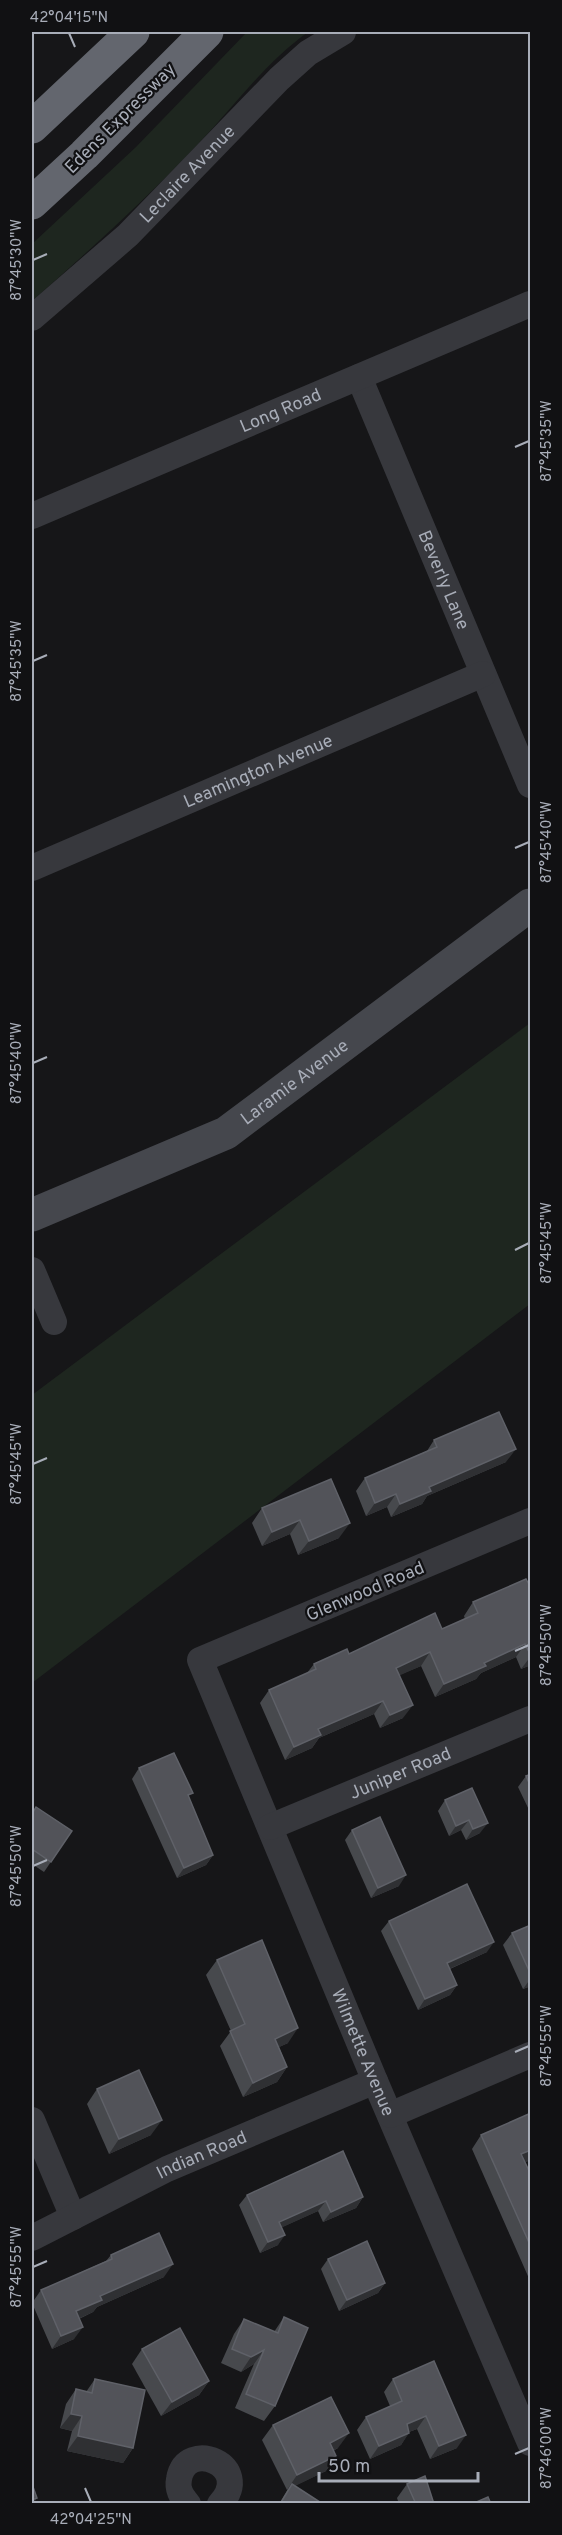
<svg xmlns="http://www.w3.org/2000/svg" width="562" height="2535" font-family="Overpass,sans-serif">
<style>
.green{fill:#1e261f}
.lines{fill:none;stroke-linecap:round;stroke-linejoin:round}
.street{stroke:#37383d;stroke-width:26}
.secondary{stroke:#45474d;stroke-width:33}
.highway{stroke:#63666e;stroke-width:33}
.wall{fill:#47494d}
.shaded-wall{fill:#2f3033}
.building{fill:#525359;stroke:#5f6168;stroke-width:1.5}
.ticks{fill:none;stroke:#a8adb8;stroke-width:2}
.labels{text-anchor:middle;stroke-width:4.5;stroke-linejoin:round;paint-order:stroke}
.street-label{font-size:18px;fill:#a8adb8;stroke:#111113}
.neatline{fill:none;stroke:#a8adb8;stroke-width:2}
.ticks-label{font-size:15px;text-anchor:middle;fill:#a8adb8}
</style>
<rect width="100%" height="100%" fill="#161618"/>
<g class="green">
<path d="M 247,32 L 308,32 C 266,62 234,106 199,143 C 147,198 89,251 32,301 L 32,244 L 136,147 Z"/>
<polygon points="530,1023 530,1304 32,1683 32,1395"/>
</g>
<g class="lines">
<g class="street">
<path id="s1" d="M 32,318 L 128,235 L 279,79 L 308,53 L 343,32"/>
<path id="s2" d="M 359,377 L 530,785"/>
<path id="s3" d="M 32,516 L 530,304"/>
<path id="s4" d="M 32,868 L 483,674"/>
<polyline points="32,1270 54,1322"/>
<path id="s5" d="M 530,1521 L 200,1660 L 375,2081 L 530,2443"/>
<path id="s6" d="M 270,1827 L 530,1719"/>
<polyline points="390,2115 530,2055"/>
<polyline points="32,2120 73,2217"/>
<path id="s7" d="M 32,2238 L 167,2169 L 375,2081"/>
<path d="M 188,2504 C 181,2496 177,2489 179,2479 C 186,2437 255,2466 220,2504"/>
</g>
<path class="secondary" id="s8" d="M 32,1215 L 226,1133 L 530,905"/>
<g class="highway">
<polyline points="32,127 133,32"/>
<polyline points="32,203 84,155 207,32"/>
</g>
</g>
<g class="wall">
<polygon points="434,1440 506,1462 427,1496 422,1504 391,1517 387,1507 366,1516 356,1491 365,1478 427,1451"/>
<polygon points="331,1479 339,1538 298,1555 290,1534 262,1546 252,1523 262,1508"/>
<polygon points="531,1588 531,1665 521,1669 516,1657 481,1673 476,1679 435,1697 421,1666 399,1675 403,1718 380,1728 374,1714 319,1738 312,1748 285,1760 260,1703 269,1690 307,1673 314,1664 349,1654 442,1629 465,1619 464,1616 473,1602"/>
<polygon points="139,1768 213,1855 206,1865 177,1878 132,1779"/>
<polygon points="531,1774 531,1814 518,1787 526,1776"/>
<polygon points="472,1788 480,1833 466,1840 461,1830 449,1836 438,1811 445,1800"/>
<polygon points="32,1813 72,1831 44,1872 32,1864"/>
<polygon points="352,1830 399,1886 371,1898 345,1840"/>
<polygon points="389,1921 487,1952 450,1969 457,1985 450,1995 418,2010 381,1931"/>
<polygon points="531,1925 531,1986 523,1989 503,1945 512,1933"/>
<polygon points="217,1960 288,2043 279,2047 287,2067 277,2082 243,2097 220,2046 231,2031 206,1975"/>
<polygon points="97,2089 151,2135 109,2154 87,2104"/>
<polygon points="531,2113 531,2160 525,2162 531,2175 531,2283 472,2149 481,2135"/>
<polygon points="247,2195 363,2197 356,2208 323,2222 318,2211 282,2227 278,2245 260,2253 239,2205"/>
<polygon points="111,2255 164,2277 97,2307 93,2312 79,2319 74,2339 52,2349 32,2303 41,2290 106,2261"/>
<polygon points="328,2259 385,2283 378,2293 339,2311 321,2269"/>
<polygon points="284,2317 275,2406 264,2421 235,2408 254,2364 241,2372 221,2363 234,2334 244,2319 274,2332"/>
<polygon points="142,2349 209,2381 199,2395 161,2416 132,2364"/>
<polygon points="95,2379 133,2448 123,2463 67,2451 72,2431 60,2428 66,2404 76,2389 86,2392"/>
<polygon points="393,2379 457,2448 430,2459 417,2429 409,2432 401,2445 370,2459 357,2430 366,2417 390,2406 384,2392"/>
<polygon points="273,2425 338,2448 333,2451 336,2456 326,2471 294,2486 323,2504 279,2504 288,2489 287,2490 262,2440"/>
<polygon points="407,2484 434,2504 399,2504 397,2498"/>
</g>
<g class="shaded-wall">
<polygon points="516,1449 506,1462 427,1496 422,1504 391,1517 400,1504 429,1487"/>
<polygon points="396,1494 387,1507 366,1516 375,1503"/>
<polygon points="300,1520 290,1534 262,1546 272,1532"/>
<polygon points="350,1523 339,1538 298,1555 309,1541"/>
<polygon points="525,1644 516,1657 481,1673 476,1679 435,1697 444,1684 484,1663"/>
<polygon points="430,1652 421,1666 387,1681 396,1668"/>
<polygon points="531,1656 531,1665 521,1669"/>
<polygon points="383,1701 374,1714 319,1738 312,1748 285,1760 294,1747 318,1729"/>
<polygon points="413,1705 403,1718 380,1728 390,1715"/>
<polygon points="469,1820 461,1830 449,1836 456,1826"/>
<polygon points="488,1823 480,1833 466,1840 473,1829"/>
<polygon points="213,1855 206,1865 177,1878 184,1868"/>
<polygon points="406,1875 399,1886 371,1898 378,1888"/>
<polygon points="494,1942 487,1952 440,1973 447,1963"/>
<polygon points="531,1978 531,1986 523,1989"/>
<polygon points="457,1985 450,1995 418,2010 425,1999"/>
<polygon points="298,2028 288,2043 264,2054 275,2039"/>
<polygon points="287,2067 277,2082 243,2097 253,2083"/>
<polygon points="162,2120 151,2135 109,2154 119,2139"/>
<polygon points="531,2150 531,2160 511,2168 521,2154"/>
<polygon points="363,2197 356,2208 323,2222 331,2212"/>
<polygon points="326,2201 318,2211 272,2232 279,2222"/>
<polygon points="285,2235 278,2245 260,2253 268,2242"/>
<polygon points="173,2264 164,2277 97,2307 93,2312 67,2324 76,2311 100,2296"/>
<polygon points="385,2283 378,2293 339,2311 347,2300"/>
<polygon points="83,2327 74,2339 52,2349 61,2336"/>
<polygon points="264,2350 254,2364 241,2372 251,2357"/>
<polygon points="209,2381 199,2395 161,2416 172,2402"/>
<polygon points="71,2414 82,2416 72,2431 60,2428"/>
<polygon points="426,2416 417,2429 398,2436 407,2424"/>
<polygon points="349,2433 338,2448 319,2457 330,2443"/>
<polygon points="409,2433 401,2445 370,2459 379,2446"/>
<polygon points="466,2435 457,2448 430,2459 439,2446"/>
<polygon points="78,2436 133,2448 123,2463 67,2451"/>
<polygon points="336,2456 326,2471 287,2490 297,2475"/>
<polygon points="37,2498 33,2504 32,2504 32,2500"/>
</g>
<g class="building">
<polygon points="499,1412 516,1449 429,1487 431,1491 400,1504 396,1494 375,1503 365,1478 437,1447 434,1440"/>
<polygon points="331,1479 350,1523 309,1541 300,1520 272,1532 262,1508"/>
<polygon points="526,1579 531,1588 531,1656 525,1644 484,1663 486,1666 444,1684 430,1652 396,1668 413,1705 390,1715 383,1701 318,1729 321,1735 294,1747 269,1690 316,1669 314,1664 347,1649 349,1654 435,1613 442,1629 478,1613 473,1602"/>
<polygon points="174,1753 193,1793 188,1795 213,1855 184,1868 139,1768"/>
<polygon points="531,1774 531,1787 526,1776"/>
<polygon points="472,1788 488,1823 473,1829 469,1820 456,1826 445,1800"/>
<polygon points="36,1807 72,1831 51,1862 32,1849 32,1814"/>
<polygon points="380,1817 406,1875 378,1888 352,1830"/>
<polygon points="467,1884 494,1942 447,1963 457,1985 425,1999 389,1921"/>
<polygon points="531,1925 531,1975 512,1933"/>
<polygon points="262,1940 298,2028 275,2039 287,2067 253,2083 230,2031 245,2024 217,1960"/>
<polygon points="139,2070 162,2120 119,2139 97,2089"/>
<polygon points="531,2113 531,2150 521,2154 531,2175 531,2247 481,2135"/>
<polygon points="343,2151 363,2197 331,2212 326,2201 279,2222 285,2235 268,2242 247,2195"/>
<polygon points="159,2233 173,2264 100,2296 102,2300 76,2311 83,2327 61,2336 41,2290 112,2259 111,2255"/>
<polygon points="367,2241 385,2283 347,2300 328,2259"/>
<polygon points="284,2317 308,2328 275,2406 246,2394 264,2350 251,2357 232,2349 244,2319 278,2333"/>
<polygon points="180,2328 209,2381 172,2402 142,2349"/>
<polygon points="434,2361 466,2435 439,2446 426,2416 407,2424 409,2433 379,2446 366,2417 402,2401 393,2379"/>
<polygon points="95,2379 145,2390 133,2448 78,2436 82,2416 71,2414 76,2389 92,2393"/>
<polygon points="331,2397 349,2433 330,2443 336,2456 297,2475 273,2425"/>
<polygon points="425,2476 434,2504 416,2504 407,2484"/>
<polygon points="32,2484 37,2498 32,2500"/>
<polygon points="292,2484 323,2504 280,2504"/>
<polygon points="488,2497 491,2504 472,2504"/>
</g>
<path class="ticks" d="M 69,33 L 75,47M 33,260 L 47,254M 515,447 L 529,441M 33,661 L 47,655M 515,848 L 529,842M 33,1063 L 47,1057M 515,1250 L 529,1243M 33,1464 L 47,1458M 515,1651 L 529,1645M 33,1866 L 47,1860M 515,2052 L 529,2046M 33,2267 L 47,2261M 515,2454 L 529,2448M 85,2488 L 91,2502"/>
<g class="labels">
<g class="street-label">
<text transform="translate(120 118) rotate(-45)" y="6">Edens Expressway</text>
<text dy="6" stroke="none"><textPath href="#s1" startOffset="212">Leclaire Avenue</textPath></text>
<text dy="6" stroke="none"><textPath href="#s3" startOffset="270">Long Road</textPath></text>
<text dy="6" stroke="none"><textPath href="#s2" startOffset="220">Beverly Lane</textPath></text>
<text dy="6" stroke="none"><textPath href="#s4" startOffset="246">Leamington Avenue</textPath></text>
<text dy="6" stroke="none"><textPath href="#s8" startOffset="296">Laramie Avenue</textPath></text>
<text transform="translate(365 1591) rotate(-23)" y="6">Glenwood Road</text>
<text dy="6" stroke="none"><textPath href="#s6" startOffset="141">Juniper Road</textPath></text>
<text dy="6" stroke="none"><textPath href="#s5" startOffset="783">Wilmette Avenue</textPath></text>
<text dy="6" stroke="none"><textPath href="#s7" startOffset="189">Indian Road</textPath></text>
</g>
</g>
<rect width="562" height="2535" fill="none" stroke="#111113" stroke-width="66"/>
<path d="M319 2472v9h159v-9" fill="none" stroke="#a8adb8" stroke-width="3"/>
<text x="328" y="2472" font-size="18" fill="#a8adb8" stroke="#111113" stroke-width="4.5" paint-order="stroke">50 m</text>
<rect x="33" y="33" width="496" height="2469" class="neatline"/>
<g class="ticks-label">
<text x="69" y="22">42°04'15"N</text>
<text transform="translate(16 260) rotate(-90)" y="5">87°45'30"W</text>
<text transform="translate(546 441) rotate(-90)" y="5">87°45'35"W</text>
<text transform="translate(16 661) rotate(-90)" y="5">87°45'35"W</text>
<text transform="translate(546 842) rotate(-90)" y="5">87°45'40"W</text>
<text transform="translate(16 1063) rotate(-90)" y="5">87°45'40"W</text>
<text transform="translate(546 1243) rotate(-90)" y="5">87°45'45"W</text>
<text transform="translate(16 1464) rotate(-90)" y="5">87°45'45"W</text>
<text transform="translate(546 1645) rotate(-90)" y="5">87°45'50"W</text>
<text transform="translate(16 1866) rotate(-90)" y="5">87°45'50"W</text>
<text transform="translate(546 2046) rotate(-90)" y="5">87°45'55"W</text>
<text transform="translate(16 2267) rotate(-90)" y="5">87°45'55"W</text>
<text transform="translate(546 2448) rotate(-90)" y="5">87°46'00"W</text>
<text x="91" y="2524">42°04'25"N</text>
</g>
</svg>
